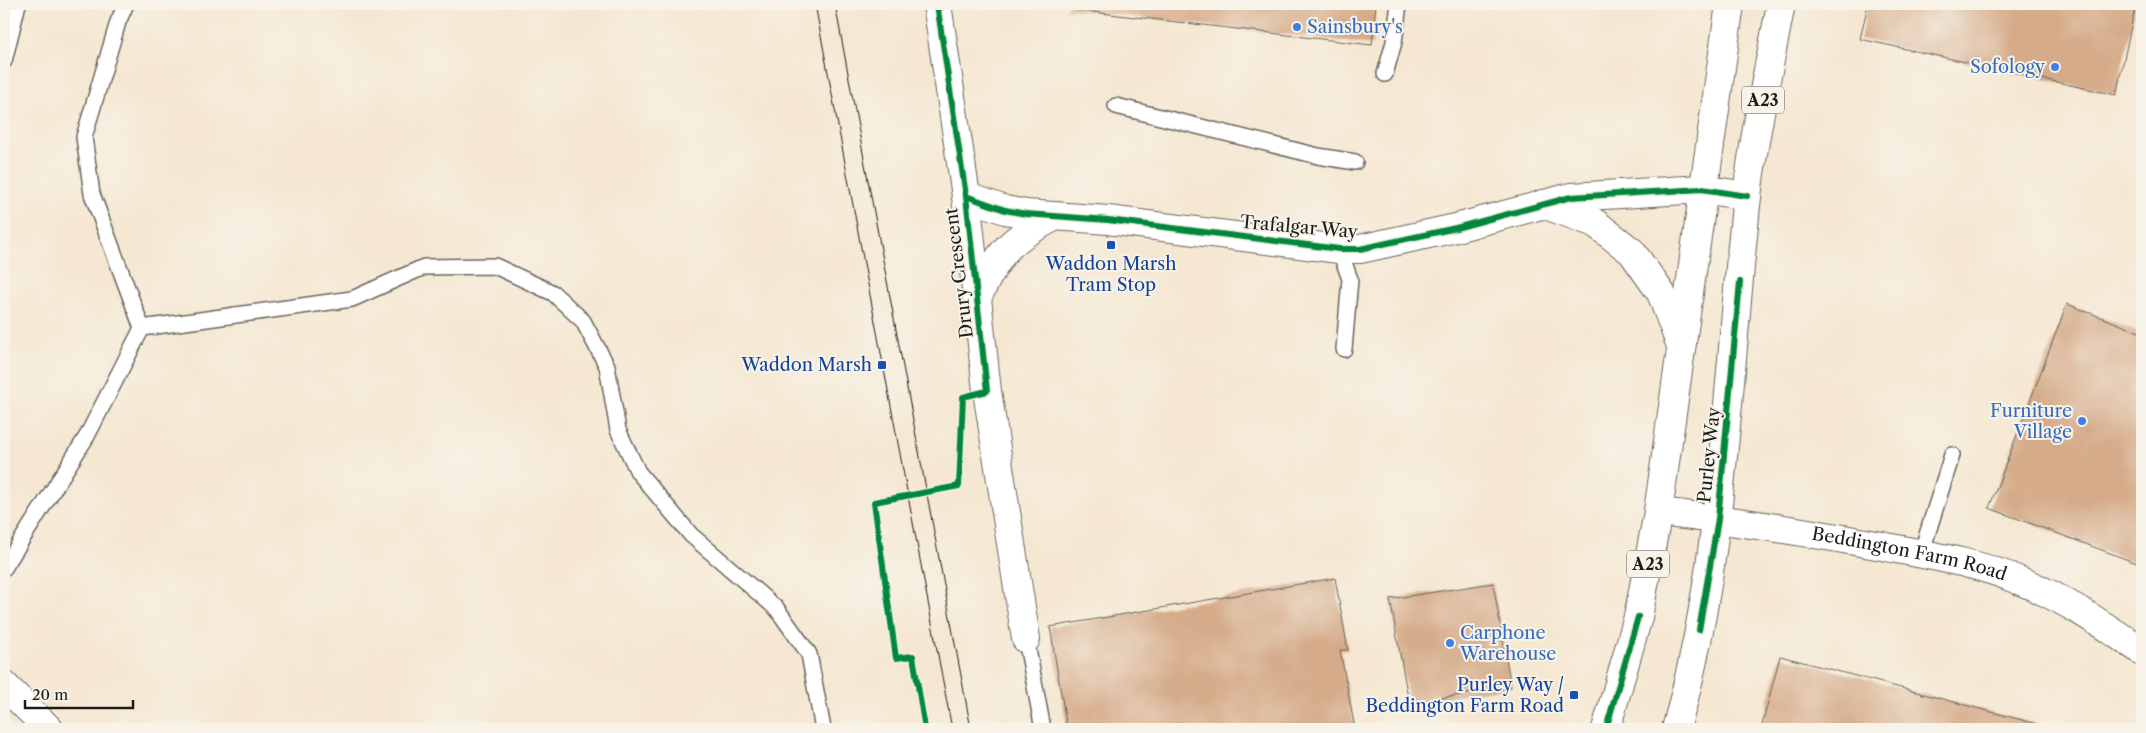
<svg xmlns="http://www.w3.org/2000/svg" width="2146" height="733" font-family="'Libre Caslon Text',serif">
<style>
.building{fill:#d5ab89}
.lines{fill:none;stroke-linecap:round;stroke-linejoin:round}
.service-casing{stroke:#68635b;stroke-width:18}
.minor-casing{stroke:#68635b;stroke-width:30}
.tertiary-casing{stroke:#68635b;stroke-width:30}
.trunk-casing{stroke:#68635b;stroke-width:30}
.service{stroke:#fff;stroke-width:15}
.minor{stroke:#fff;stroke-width:28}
.tertiary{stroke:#fff;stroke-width:28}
.trunk{stroke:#fff;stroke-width:28}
.tram{stroke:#1c1c1c;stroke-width:1}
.cycleway-casing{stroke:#f7f3e8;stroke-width:9}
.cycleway{stroke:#00873e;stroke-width:6}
.shop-dot{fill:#3f7fe0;stroke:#f7f3e8;stroke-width:2}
.transit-dot{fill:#1a4fb4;stroke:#f7f3e8;stroke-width:2}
.labels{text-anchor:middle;stroke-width:4;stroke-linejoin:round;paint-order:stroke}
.shield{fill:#f7f3e8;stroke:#5e5c59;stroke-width:1}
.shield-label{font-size:16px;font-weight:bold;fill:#1c1c1c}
.shop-label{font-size:18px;fill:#366cbe;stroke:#f7f3e8;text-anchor:start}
.street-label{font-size:18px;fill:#1c1c1c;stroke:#f7f3e8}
.transit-label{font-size:18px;fill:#164399;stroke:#f7f3e8;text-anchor:end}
</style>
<rect width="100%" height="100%" fill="#f7f3e8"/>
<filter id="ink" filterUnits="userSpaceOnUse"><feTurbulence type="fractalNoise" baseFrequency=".02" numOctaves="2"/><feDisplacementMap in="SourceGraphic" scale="10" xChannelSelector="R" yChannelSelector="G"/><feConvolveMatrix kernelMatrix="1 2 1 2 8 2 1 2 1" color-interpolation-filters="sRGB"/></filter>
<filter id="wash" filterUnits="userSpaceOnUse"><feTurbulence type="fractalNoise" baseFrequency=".0096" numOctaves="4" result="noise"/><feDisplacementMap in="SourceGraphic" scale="20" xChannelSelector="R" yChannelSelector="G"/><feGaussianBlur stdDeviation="1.12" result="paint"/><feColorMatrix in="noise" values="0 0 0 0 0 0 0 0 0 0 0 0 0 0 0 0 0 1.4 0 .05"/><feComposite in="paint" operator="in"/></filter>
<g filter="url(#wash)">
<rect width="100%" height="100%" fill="#f5e7d1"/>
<g id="blocks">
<g class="building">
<polygon points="1068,4 1376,4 1372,45 1067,9"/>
<polygon points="1868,4 2136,4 2116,95 1860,39"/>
<polygon points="2067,304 2142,333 2142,565 1989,508"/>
<polygon points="1335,578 1348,650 1340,650 1355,729 1067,729 1050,627"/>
<polygon points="1493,583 1511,687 1409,703 1390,599"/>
<polygon points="1780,656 2056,729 1761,729"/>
</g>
</g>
</g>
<g filter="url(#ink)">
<use href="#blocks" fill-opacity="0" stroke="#68635b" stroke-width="1"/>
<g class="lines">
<defs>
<g id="service">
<polyline points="126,4 118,22 84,137 92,194 142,328"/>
<polyline points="4,61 18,4"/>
<polyline points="1385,74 1394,42 1399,4"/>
<polyline points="1116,106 1318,156 1355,162"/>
<polyline points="1339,249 1350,279 1344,349"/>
<polyline points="1921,554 1952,455"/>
<polyline points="4,568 87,436 142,328 352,299 424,267 495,266 553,293 583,321 607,366 618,430 638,472 691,535 777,609 809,654 823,729"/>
<polyline points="1026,639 1043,729"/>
</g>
<g id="minor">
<polyline points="937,4 966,196 987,391 1026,639"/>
<polyline points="966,196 1005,210 1026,214 1108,220 1339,249 1360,249 1456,228 1571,197 1702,189 1747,196"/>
<path d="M 978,296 C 1001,249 1009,240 1056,216"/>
</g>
<g id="tertiary">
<path id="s1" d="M 1658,512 C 1733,520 1807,532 1882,546 C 1927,555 1975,562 2018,580 C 2062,597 2103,625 2142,651"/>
<polyline points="4,685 49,729"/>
</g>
<g id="trunk">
<polyline points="1543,204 1595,223 1632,252 1661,293 1681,346"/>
<polyline points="1606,729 1638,617 1658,512 1730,4"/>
<path d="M 1676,729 C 1725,555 1727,376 1747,197 C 1754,133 1769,68 1781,4"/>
</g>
</defs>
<use href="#service" class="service-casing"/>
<use href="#minor" class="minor-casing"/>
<use href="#tertiary" class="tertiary-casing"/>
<use href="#trunk" class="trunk-casing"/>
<use href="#service" class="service"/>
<use href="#minor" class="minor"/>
<use href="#tertiary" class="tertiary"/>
<use href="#trunk" class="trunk"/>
<g class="tram">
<polyline points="815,4 952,729"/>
<polyline points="835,4 971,729"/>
</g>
<defs>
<g id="cycleway">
<polyline points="966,196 1005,210 1026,214 1108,220 1339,249 1360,249 1456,228 1571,197 1702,189 1747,196"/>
<polyline points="1699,630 1718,519 1740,282"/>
<polyline points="925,729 913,656 896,658 874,502 959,486 963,397 987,391 966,196 937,4"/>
<polyline points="1606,729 1638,617"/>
</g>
</defs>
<use href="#cycleway" class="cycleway-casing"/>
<use href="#cycleway" class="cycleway"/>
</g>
</g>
<g class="shop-dot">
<circle cx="1297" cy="27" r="5"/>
<circle cx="2055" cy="67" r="5"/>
<circle cx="2082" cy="421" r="5"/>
<circle cx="1450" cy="643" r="5"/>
</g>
<g class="transit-dot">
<rect x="1106" y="240" width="10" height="10" rx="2.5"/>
<rect x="877" y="360" width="10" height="10" rx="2.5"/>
<rect x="1569" y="690" width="10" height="10" rx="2.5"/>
</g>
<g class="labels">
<g class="shield">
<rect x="1742" y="86.5" width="42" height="27" rx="4"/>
<rect x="1627" y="550.5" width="42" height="27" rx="4"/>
</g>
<g class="shield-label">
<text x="1763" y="106">A23</text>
<text x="1648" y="570">A23</text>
</g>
<g class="shop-label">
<text x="1307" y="33">Sainsbury's</text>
<text x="2045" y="73" text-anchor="end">Sofology</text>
<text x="2072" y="417" text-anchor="end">Furniture<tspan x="2072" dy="21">Village</tspan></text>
<text x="1460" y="639">Carphone<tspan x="1460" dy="21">Warehouse</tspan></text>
</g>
<g class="street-label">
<text transform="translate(1299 227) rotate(5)" y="6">Trafalgar Way</text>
<text transform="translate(959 273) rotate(-97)" y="6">Drury Crescent</text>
<text transform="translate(1709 455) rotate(-84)" y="6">Purley Way</text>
<text dy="6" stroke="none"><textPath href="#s1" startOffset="255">Beddington Farm Road</textPath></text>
</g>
<g class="transit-label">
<text x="1111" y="270" text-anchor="middle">Waddon Marsh<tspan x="1111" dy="21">Tram Stop</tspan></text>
<text x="872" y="371">Waddon Marsh</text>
<text x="1564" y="691">Purley Way /<tspan x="1564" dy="21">Beddington Farm Road</tspan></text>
</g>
</g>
<rect width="2146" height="733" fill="none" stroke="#f7f3e8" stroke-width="20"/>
<path d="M25 700v8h108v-8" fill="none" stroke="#1c1c1c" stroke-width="2.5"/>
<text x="32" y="700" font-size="15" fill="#1c1c1c" stroke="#f7f3e8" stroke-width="4" paint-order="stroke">20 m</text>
</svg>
